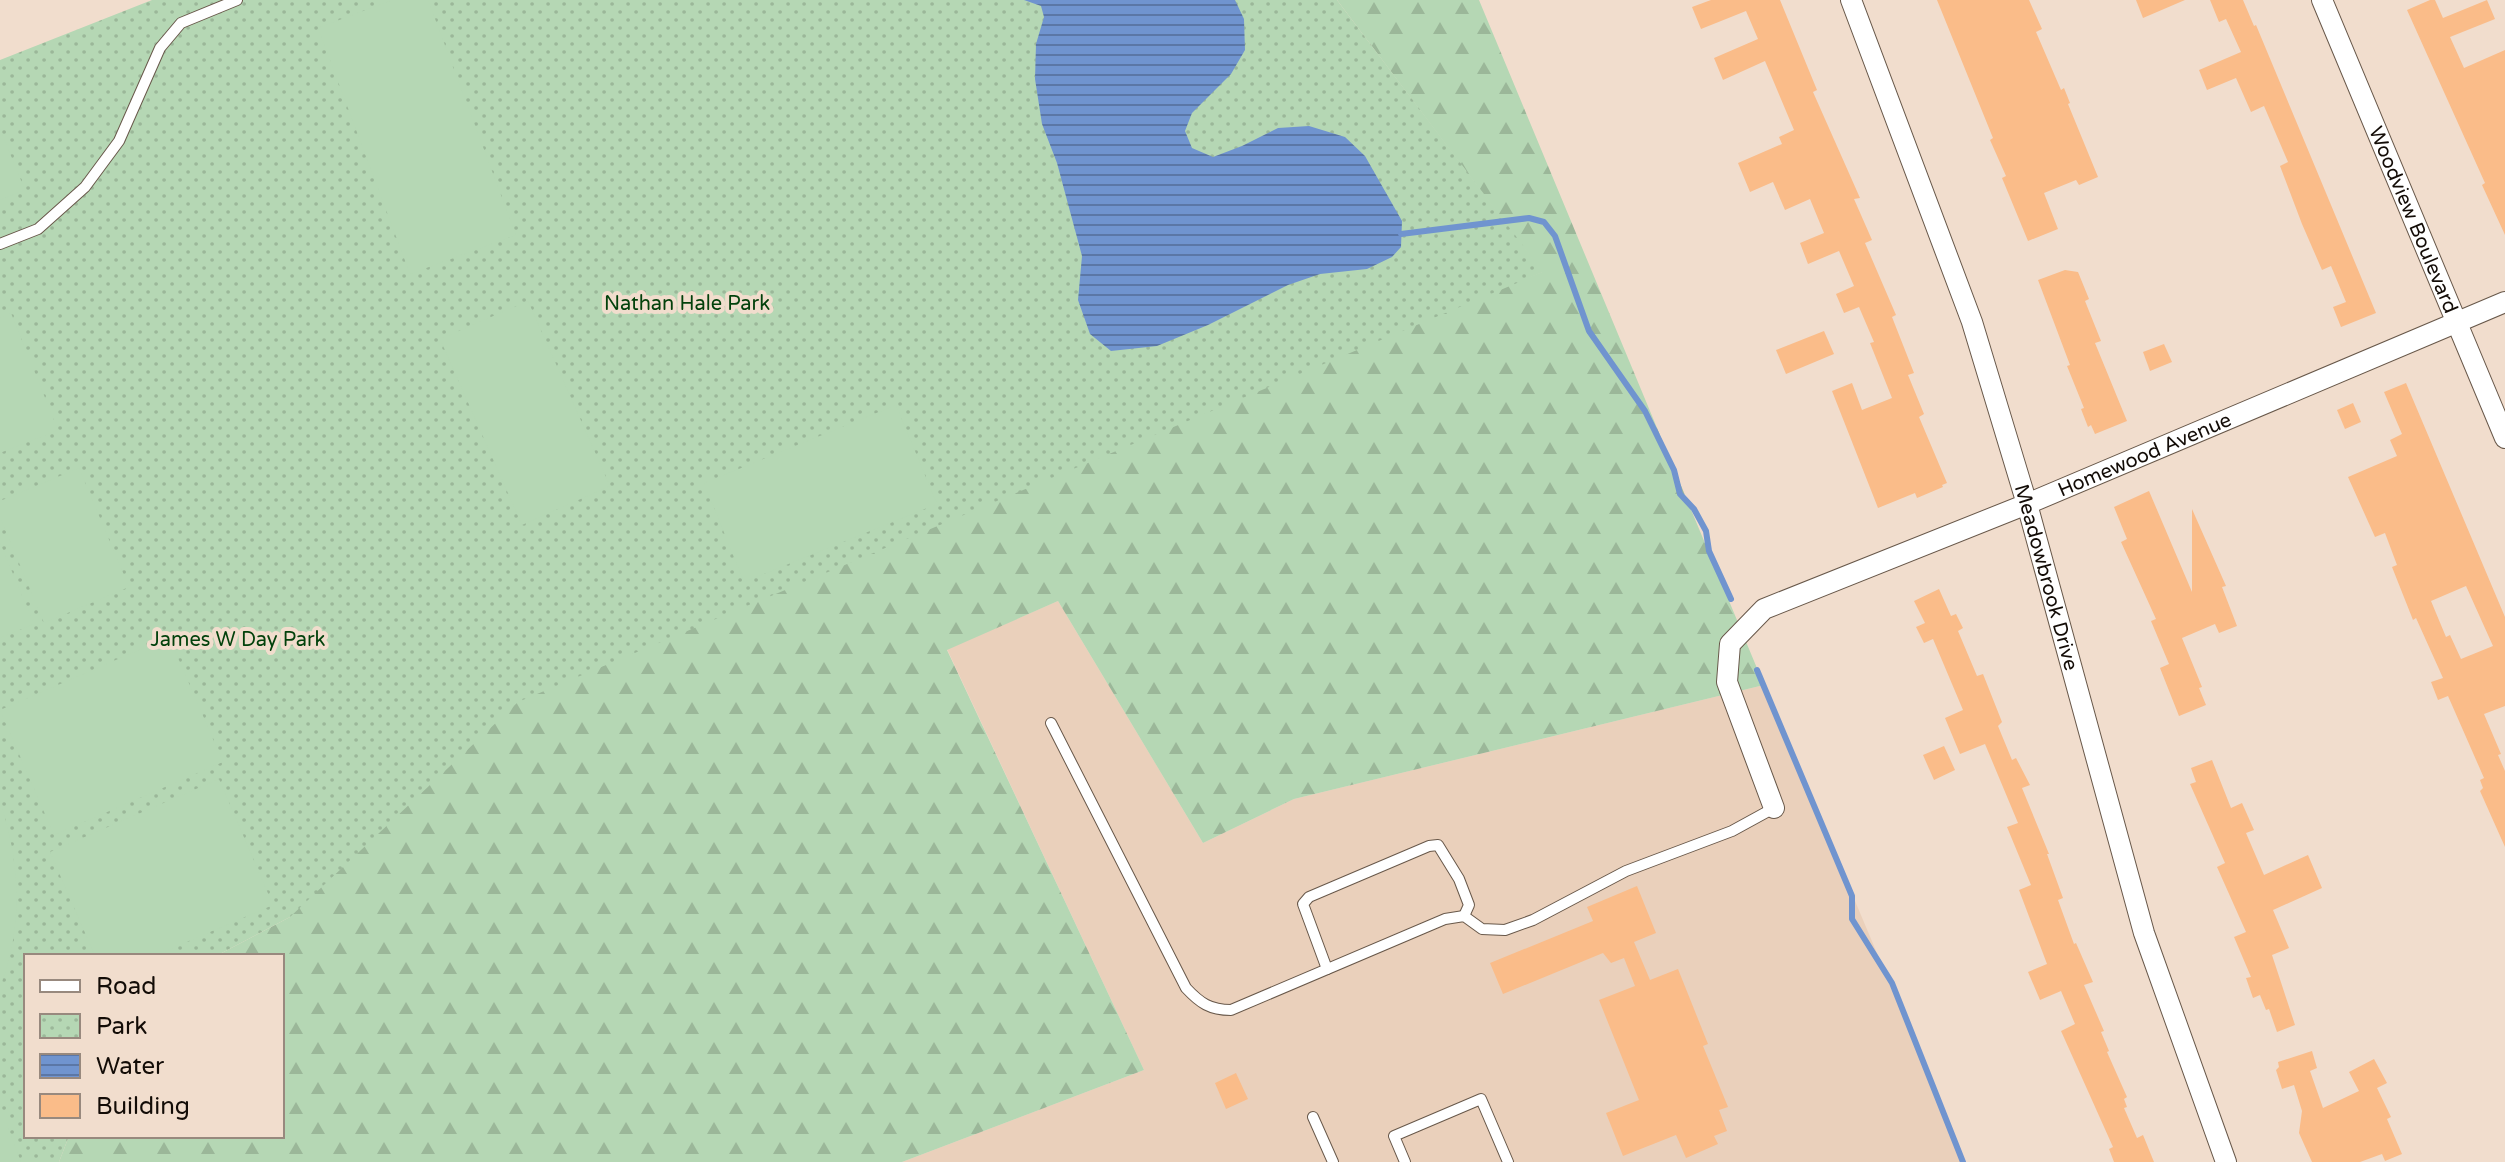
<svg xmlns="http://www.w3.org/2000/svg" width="2505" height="1162" font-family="'Varela Round',sans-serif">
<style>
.built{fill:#ead0bb}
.forest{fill:url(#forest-firs)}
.park{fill:url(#park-dots)}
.pitch{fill:#b5d7b4}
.water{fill:url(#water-rules)}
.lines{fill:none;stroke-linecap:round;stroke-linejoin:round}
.stream{stroke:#7094cf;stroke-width:6}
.building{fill:#fabc89;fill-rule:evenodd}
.service-casing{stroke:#68584a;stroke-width:12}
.minor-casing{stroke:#68584a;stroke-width:22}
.service{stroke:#fff;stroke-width:10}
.minor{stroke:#fff;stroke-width:20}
.labels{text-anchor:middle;stroke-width:8;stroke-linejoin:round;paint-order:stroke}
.street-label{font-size:20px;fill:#130c07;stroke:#f1ddcd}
.park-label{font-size:20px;fill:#02410b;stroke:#f1ddcd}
</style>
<defs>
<pattern id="forest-firs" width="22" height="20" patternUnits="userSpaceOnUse" patternTransform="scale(2)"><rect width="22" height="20" fill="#b5d7b4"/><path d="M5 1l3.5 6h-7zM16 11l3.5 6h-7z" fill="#9bb799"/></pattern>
<pattern id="park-dots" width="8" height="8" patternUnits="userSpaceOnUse" patternTransform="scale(2)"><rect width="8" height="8" fill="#b5d7b4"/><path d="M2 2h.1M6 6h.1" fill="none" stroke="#9bb799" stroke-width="1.8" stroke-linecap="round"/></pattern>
<pattern id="water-rules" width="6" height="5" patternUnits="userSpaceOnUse" patternTransform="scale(2)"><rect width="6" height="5" fill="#7094cf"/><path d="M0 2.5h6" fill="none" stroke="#5b77a6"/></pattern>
</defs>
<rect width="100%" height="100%" fill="#f1ddcd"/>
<polygon class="built" points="1058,601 1203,843 1294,799 1764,685 1965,1162 902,1162 1144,1070 947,649"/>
<polygon class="forest" points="1337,0 1479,0 1764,685 1294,799 1203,843 1058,601 947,650 1144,1070 902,1162 59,1162 69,1136 282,1136 282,956 216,956 290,917 258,783 1542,272"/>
<polygon class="park" points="152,0 1337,0 1543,272 518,702 290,917 216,956 26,956 26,1136 69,1136 59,1162 0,1162 0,60"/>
<g class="pitch">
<polygon points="392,0 428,0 516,235 410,274 318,28"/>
<polygon points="0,129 25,190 0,200"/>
<polygon points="528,301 610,486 522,525 440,339"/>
<polygon points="11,313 58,430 0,453 0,318"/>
<polygon points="896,405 937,504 744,582 704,483"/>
<polygon points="79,468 129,587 44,623 0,517 0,501"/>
<polygon points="0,543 34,624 0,638"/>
<polygon points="169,637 223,762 54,835 0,710"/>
<polygon points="219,779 273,905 154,956 95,956 50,852"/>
<path d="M 0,801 C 20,861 24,927 0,987 Z"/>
<polygon points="0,1119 6,1122 21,1162 0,1162"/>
</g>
<polygon class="water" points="1024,0 1235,0 1244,19 1245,50 1231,74 1192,113 1185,131 1192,148 1213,157 1242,146 1278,128 1309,126 1345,137 1365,156 1402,221 1401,247 1392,257 1367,269 1320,274 1288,285 1208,325 1157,346 1111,351 1090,334 1078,300 1082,256 1057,163 1042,124 1035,79 1036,44 1044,17 1041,6"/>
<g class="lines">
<g class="stream">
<polyline points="1401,234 1529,218 1544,222 1555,236 1589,331 1645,411 1674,470 1680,494 1694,509 1706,531 1709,551 1731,599"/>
<polyline points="1757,670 1852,896 1852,919 1892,983 1963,1162"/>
</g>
</g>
<g class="building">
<polygon points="1711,0 1780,0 1817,90 1813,92 1860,198 1854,199 1872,240 1865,243 1896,315 1892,317 1914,373 1908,375 1924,414 1919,417 1947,483 1942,485 1943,487 1917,498 1915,493 1878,508 1832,391 1852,383 1862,410 1892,398 1870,343 1874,342 1859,307 1844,313 1836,294 1854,286 1839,251 1808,264 1800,243 1824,233 1810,199 1785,210 1773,182 1750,192 1738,163 1782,144 1779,137 1794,130 1765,61 1723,80 1714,58 1758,39 1746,11 1701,29 1692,7"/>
<polygon points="1937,0 2029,0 2042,29 2036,32 2061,90 2064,88 2070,103 2068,104 2098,177 2079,185 2076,180 2044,193 2058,229 2028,241 2002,178 2006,176 1990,140 1993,138"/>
<polygon points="2136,0 2185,0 2143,18"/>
<polygon points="2210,0 2243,0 2254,26 2256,25 2376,313 2341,327 2333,307 2346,302 2331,266 2322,270 2302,224 2280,166 2288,162 2264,106 2251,112 2236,78 2207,90 2199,70 2241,52 2226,19 2219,22"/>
<polygon points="2430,0 2435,0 2443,18 2487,0 2495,19 2450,37 2464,68 2505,50 2505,235 2482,185 2485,183 2407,10"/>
<polygon points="2065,270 2078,272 2089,299 2085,301 2101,341 2095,343 2127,421 2095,434 2091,425 2088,427 2081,409 2084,408 2067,366 2070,365 2038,280"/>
<polygon points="1824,331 1834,354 1786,374 1776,350"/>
<polygon points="2164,344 2172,362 2150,371 2143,352"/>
<path d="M 2406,383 L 2505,617 L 2505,706 L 2484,714 L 2501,754 L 2498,755 L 2505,771 L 2505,847 L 2480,791 L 2483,788 L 2480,780 L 2484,778 L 2448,696 L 2438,700 L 2431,682 L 2443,678 L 2416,618 L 2413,620 L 2392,567 L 2397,565 L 2385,533 L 2375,537 L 2348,477 L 2397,456 L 2390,440 L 2402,434 L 2384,392 ZM 2466,586 L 2493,646 L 2461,659 L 2450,635 L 2446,637 L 2431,601 Z"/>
<polygon points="2353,403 2361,422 2345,429 2337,410"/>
<polygon points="2149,491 2192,592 2192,509 2226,586 2222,587 2237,626 2219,633 2215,624 2182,638 2202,687 2199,688 2206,705 2179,716 2160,668 2169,664 2151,621 2156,619 2121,542 2127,539 2114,507"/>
<polygon points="1939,589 1951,616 1956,614 1963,628 1958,631 1977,676 1983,674 2002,722 1998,726 2012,760 2016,758 2030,785 2022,788 2049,854 2047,854 2063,898 2058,900 2074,944 2076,943 2093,982 2084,985 2104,1031 2101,1032 2109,1051 2107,1052 2127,1097 2124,1099 2127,1107 2124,1108 2137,1138 2143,1135 2154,1162 2114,1162 2109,1149 2113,1147 2061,1031 2075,1024 2061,991 2040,1000 2028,972 2047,964 2019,890 2031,885 2007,827 2018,823 1985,744 1960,754 1945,718 1963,710 1933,639 1924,643 1916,627 1925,623 1914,601"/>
<polygon points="1944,746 1955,770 1934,780 1923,755"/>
<polygon points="2212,760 2231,808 2242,803 2254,830 2246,833 2264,875 2308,855 2322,888 2273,910 2289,948 2272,955 2295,1025 2277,1032 2269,1009 2266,1010 2260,995 2253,998 2246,978 2251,977 2234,937 2246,932 2217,867 2225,863 2190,784 2196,782 2191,768"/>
<polygon points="1637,886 1656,933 1634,942 1650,980 1678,969 1708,1044 1703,1046 1728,1107 1719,1110 1727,1131 1714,1136 1718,1144 1686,1158 1676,1135 1623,1156 1606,1113 1639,1100 1599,1000 1635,986 1624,958 1611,963 1603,953 1503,994 1490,963 1593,921 1587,907"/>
<polygon points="2312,1051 2317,1068 2310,1071 2323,1108 2359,1091 2349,1072 2374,1059 2387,1083 2377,1088 2391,1117 2387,1119 2402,1154 2385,1161 2382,1154 2360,1162 2312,1162 2299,1133 2302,1111 2294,1085 2282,1089 2276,1070 2279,1067 2278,1062"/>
<polygon points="1236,1073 1248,1099 1226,1109 1215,1083"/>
</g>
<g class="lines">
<defs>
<g id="service">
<polyline points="0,244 38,229 85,187 119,141 160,48 181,23 237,0"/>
<path d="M 1051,723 L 1186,988 C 1200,1003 1210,1010 1231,1010 L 1445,919 L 1464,916 L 1482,929 L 1505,930 L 1533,920 L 1626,871 L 1732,831 L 1774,808"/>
<polyline points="1327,969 1303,904 1309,897 1429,846 1438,845 1459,879 1469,905 1464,916"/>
<polyline points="1313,1117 1333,1162"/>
<polyline points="1405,1162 1394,1136 1481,1099 1508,1162"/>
</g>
<g id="minor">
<path id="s1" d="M 1851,0 L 1972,322 L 2027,504 L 2144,933 L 2226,1162"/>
<path id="s2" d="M 2322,0 L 2505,438"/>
<path id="s3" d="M 1774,808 L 1727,682 L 1730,644 L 1764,609 L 2027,504 L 2505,302"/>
</g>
</defs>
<use href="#service" class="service-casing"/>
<use href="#minor" class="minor-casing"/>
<use href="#service" class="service"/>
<use href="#minor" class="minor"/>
</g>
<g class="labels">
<g class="street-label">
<text dy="7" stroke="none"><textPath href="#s2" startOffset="238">Woodview Boulevard</textPath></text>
<text dy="7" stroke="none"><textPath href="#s3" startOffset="632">Homewood Avenue</textPath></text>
<text dy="7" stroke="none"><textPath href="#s1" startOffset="610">Meadowbrook Drive</textPath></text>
</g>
<g class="park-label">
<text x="687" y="310">Nathan Hale Park</text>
<text x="238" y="646">James W Day Park</text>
</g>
</g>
<rect x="24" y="954" width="260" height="184" fill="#f1ddcd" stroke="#98897e" stroke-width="2"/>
<rect x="40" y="980" width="40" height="12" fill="#ffffff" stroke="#98897e" stroke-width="2"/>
<text x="96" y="994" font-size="24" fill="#130c07">Road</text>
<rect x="40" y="1014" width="40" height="24" fill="url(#park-dots)" stroke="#98897e" stroke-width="2"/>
<text x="96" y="1034" font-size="24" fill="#130c07">Park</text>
<rect x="40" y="1054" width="40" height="24" fill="url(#water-rules)" stroke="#98897e" stroke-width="2"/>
<text x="96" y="1074" font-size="24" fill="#130c07">Water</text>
<rect x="40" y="1094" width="40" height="24" fill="#fabc89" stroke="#98897e" stroke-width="2"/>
<text x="96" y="1114" font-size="24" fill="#130c07">Building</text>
</svg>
